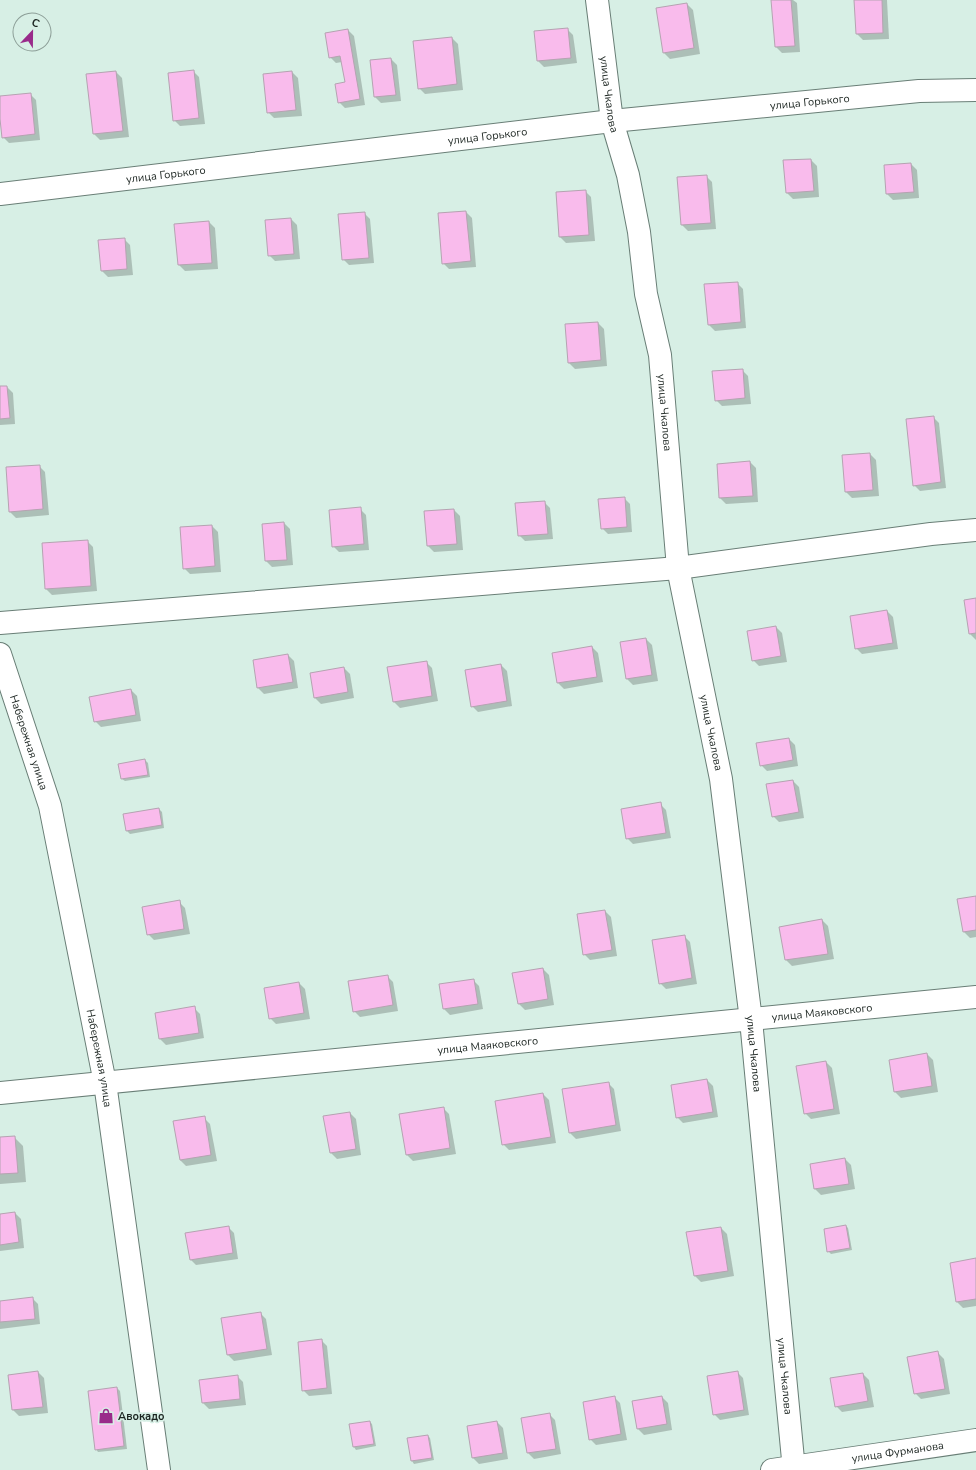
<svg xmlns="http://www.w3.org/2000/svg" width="976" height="1470" font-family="'Nunito Sans',sans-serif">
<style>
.shadow{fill:#0003}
.building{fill:#f9bbec;stroke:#b5a3b1}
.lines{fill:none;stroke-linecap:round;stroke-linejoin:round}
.minor-casing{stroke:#697e76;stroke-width:24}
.tertiary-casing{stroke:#697e76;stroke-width:24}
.minor{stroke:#fff;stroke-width:22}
.tertiary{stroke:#fff;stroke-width:22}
.labels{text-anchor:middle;stroke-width:3.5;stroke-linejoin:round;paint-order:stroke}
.street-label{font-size:11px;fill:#1c2521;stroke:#d7efe5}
.poi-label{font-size:11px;font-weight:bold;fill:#1c2521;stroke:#d7efe5;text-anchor:start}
</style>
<rect width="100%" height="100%" fill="#d7efe5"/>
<g class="shadow">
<polygon points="772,0 793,0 797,3 800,52 782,53 776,47"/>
<polygon points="855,0 887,0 889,39 863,40 857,34"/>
<polygon points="687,4 693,10 700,54 670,59 664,53"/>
<polygon points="567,29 573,35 577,63 544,67 538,61"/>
<polygon points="348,30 354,36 365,105 345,108 339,102 346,83 342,62 336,63 330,57"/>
<polygon points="452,38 458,44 463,90 425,94 419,88"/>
<polygon points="391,59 397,65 401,101 381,103 375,97 371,61"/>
<polygon points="193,71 199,77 205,124 180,126 174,120"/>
<polygon points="116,72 122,78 129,137 100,140 94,134"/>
<polygon points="292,72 298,78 302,116 274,118 268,112"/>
<polygon points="30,94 36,100 40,140 9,143 3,137 0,97"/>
<polygon points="811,160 817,166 819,197 793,199 787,193"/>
<polygon points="911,164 917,170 919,198 893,200 887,194 885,166"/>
<polygon points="706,176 712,182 716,229 688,231 682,225"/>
<polygon points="585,191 591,197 595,241 566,243 560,237 557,193"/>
<polygon points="466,212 472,218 476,267 449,269 443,263"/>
<polygon points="364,213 370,219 374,263 349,265 343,259"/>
<polygon points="291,219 297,225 300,259 275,261 269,255"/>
<polygon points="209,222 215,228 218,269 185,271 179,265"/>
<polygon points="124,239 130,245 133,275 108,277 102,271 100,241"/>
<polygon points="737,283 743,289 746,328 715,331 709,325"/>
<polygon points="598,323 604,329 607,366 575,369 569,363"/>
<polygon points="742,370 748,376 751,404 722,406 716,400"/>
<polygon points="0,387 7,387 13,393 15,424 0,425"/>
<polygon points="933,417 939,423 946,488 920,491 914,485"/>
<polygon points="870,454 876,460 879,496 852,498 846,492 843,456"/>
<polygon points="750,462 756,468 758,502 726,504 720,498 718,465"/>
<polygon points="39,466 45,472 49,515 16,518 10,512"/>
<polygon points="624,498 630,504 632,532 608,534 602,528"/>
<polygon points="544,502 550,508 553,539 525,541 519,535"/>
<polygon points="360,509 366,515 369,550 339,552 333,546"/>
<polygon points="454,510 460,516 463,550 434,552 428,546"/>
<polygon points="284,523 290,529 293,565 272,567 266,561"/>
<polygon points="212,526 218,532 221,572 190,574 184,568"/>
<polygon points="87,541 93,547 97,591 52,595 46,589 43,544"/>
<polygon points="976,599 976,640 970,634 965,601"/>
<polygon points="887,611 893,617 898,649 862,654 856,648"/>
<polygon points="776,627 782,633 787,662 759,666 753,660"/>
<polygon points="646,639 652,645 658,681 633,685 627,679"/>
<polygon points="592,647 598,653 603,682 564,689 558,683"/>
<polygon points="288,655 294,661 298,688 264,694 258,688"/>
<polygon points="426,662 432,668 438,701 400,708 394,702"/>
<polygon points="501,665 507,671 512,706 478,712 472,706"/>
<polygon points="344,668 350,674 354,698 321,704 315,698"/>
<polygon points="131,690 137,696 141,721 101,727 95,721"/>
<polygon points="789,739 795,745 798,766 767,771 761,765"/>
<polygon points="145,760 148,763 150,777 125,781 122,779"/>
<polygon points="793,781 799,787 804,818 779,822 773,816"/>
<polygon points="660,804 666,810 671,838 633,844 627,838"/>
<polygon points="159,809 162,812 164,828 130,834 127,831"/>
<polygon points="976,897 976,937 970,938 964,932 959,900"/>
<polygon points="179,902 185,908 190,934 154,940 148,934"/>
<polygon points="605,911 611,917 617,956 590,960 584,954"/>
<polygon points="822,920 828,926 834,959 792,966 786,960 781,927"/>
<polygon points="684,936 690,942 697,984 666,989 660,983"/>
<polygon points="543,969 549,975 554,1005 525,1010 519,1004"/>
<polygon points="387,976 393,982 398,1011 360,1017 354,1011"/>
<polygon points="473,980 479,986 483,1009 450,1015 444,1009"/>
<polygon points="299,983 305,989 310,1019 276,1024 270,1018"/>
<polygon points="194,1008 200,1014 204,1038 166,1045 160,1039"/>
<polygon points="927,1054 933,1060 938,1092 901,1098 895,1092 890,1061"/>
<polygon points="826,1062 832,1068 840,1114 811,1119 805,1113"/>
<polygon points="707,1080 713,1086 718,1117 683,1123 677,1117"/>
<polygon points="608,1083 614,1089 621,1131 576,1139 570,1133"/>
<polygon points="543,1094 549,1100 556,1143 509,1150 503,1144"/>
<polygon points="443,1108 449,1114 456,1154 413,1161 407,1155"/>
<polygon points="350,1113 356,1119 361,1155 337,1159 331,1153"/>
<polygon points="204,1118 210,1124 217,1161 186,1166 180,1160"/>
<polygon points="14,1137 23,1146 26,1182 0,1184 0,1138"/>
<polygon points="845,1159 851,1165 855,1189 821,1195 815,1189 811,1165"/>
<polygon points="15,1213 21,1219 24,1248 0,1251 0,1215"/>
<polygon points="846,1226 848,1228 852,1250 831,1254 828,1251"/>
<polygon points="228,1227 234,1233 238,1259 196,1265 190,1259"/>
<polygon points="721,1228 727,1234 734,1276 701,1282 695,1276 687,1233"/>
<polygon points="976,1259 976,1306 963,1308 957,1302 951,1263"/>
<polygon points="32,1298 38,1304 40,1324 0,1329 0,1302"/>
<polygon points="260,1313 266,1319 272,1355 234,1361 228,1355 222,1319"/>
<polygon points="321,1340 327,1346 332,1394 309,1396 303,1390"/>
<polygon points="938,1353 944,1359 950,1394 921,1399 915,1393"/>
<polygon points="38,1372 44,1378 48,1413 19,1416 13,1410"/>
<polygon points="737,1372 743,1378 749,1415 720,1420 714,1414"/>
<polygon points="863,1374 869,1380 874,1407 842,1412 836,1406"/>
<polygon points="237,1376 243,1382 246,1405 209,1409 203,1403"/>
<polygon points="117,1388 120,1391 127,1449 98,1452 96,1449"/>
<polygon points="614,1397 620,1403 627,1440 596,1445 590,1439"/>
<polygon points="662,1397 668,1403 672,1430 644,1435 638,1429"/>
<polygon points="549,1414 555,1420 561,1454 534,1459 528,1453 522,1419"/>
<polygon points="370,1422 372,1424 376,1446 356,1450 354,1447 350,1425"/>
<polygon points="497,1422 503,1428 508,1459 479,1464 473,1458 468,1427"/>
<polygon points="428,1436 430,1438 434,1460 414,1464 412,1461"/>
</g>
<g class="building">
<polygon points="771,0 791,0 795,46 775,47"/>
<polygon points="854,0 882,0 883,33 856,34"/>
<polygon points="687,3 694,48 663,53 656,8"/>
<polygon points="568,28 571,58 537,61 534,31"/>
<polygon points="348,29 360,99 338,103 335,84 345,82 340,56 329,58 325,33"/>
<polygon points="452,37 457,84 418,89 413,41"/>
<polygon points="391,58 396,95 374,97 370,60"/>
<polygon points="194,70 199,118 173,121 168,73"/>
<polygon points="116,71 123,131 93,134 86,74"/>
<polygon points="292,71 296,110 267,113 263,74"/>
<polygon points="31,93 35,134 2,138 0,119 0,96"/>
<polygon points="811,159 814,191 786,193 783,160"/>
<polygon points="911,163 914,192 886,194 884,165"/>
<polygon points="707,175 711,223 681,225 677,177"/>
<polygon points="586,190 589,235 559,237 556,192"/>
<polygon points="466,211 471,261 442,264 438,213"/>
<polygon points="365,212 369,258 342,260 338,214"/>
<polygon points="291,218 294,254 268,256 265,220"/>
<polygon points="209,221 212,263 178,265 174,224"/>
<polygon points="125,238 127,269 101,271 98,240"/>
<polygon points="738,282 741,322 708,325 704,284"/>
<polygon points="598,322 601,360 568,363 565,324"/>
<polygon points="743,369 745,398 715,401 712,371"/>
<polygon points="0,386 7,386 10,418 0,419"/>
<polygon points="934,416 941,482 913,486 906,419"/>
<polygon points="870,453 873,490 845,492 842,455"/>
<polygon points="750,461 753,496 719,498 717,464"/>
<polygon points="40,465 43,509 9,512 6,467"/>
<polygon points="625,497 627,527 601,529 598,499"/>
<polygon points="545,501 548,534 518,536 515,503"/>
<polygon points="361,507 364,544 332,547 329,510"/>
<polygon points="454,509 457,544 427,546 424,511"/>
<polygon points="284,522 287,560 265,561 262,524"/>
<polygon points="212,525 215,566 183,569 180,527"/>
<polygon points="88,540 91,586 45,589 42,543"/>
<polygon points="976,598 976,633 969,634 964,600"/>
<polygon points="887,610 893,643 855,649 850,616"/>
<polygon points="776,626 781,656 752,661 747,631"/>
<polygon points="646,638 652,675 626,679 620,642"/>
<polygon points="592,646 597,677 557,683 552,653"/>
<polygon points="288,654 293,682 257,688 253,660"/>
<polygon points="427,661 432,696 393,702 387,667"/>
<polygon points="501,664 507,701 471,707 465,670"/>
<polygon points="344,667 348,692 314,698 310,673"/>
<polygon points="131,689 136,715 94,722 89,697"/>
<polygon points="789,738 793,760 760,766 756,743"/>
<polygon points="145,759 148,775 121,779 118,764"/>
<polygon points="793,780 799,812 772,817 766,784"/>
<polygon points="661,802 666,833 626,839 621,809"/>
<polygon points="159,808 162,825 126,831 123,814"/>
<polygon points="976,896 976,930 963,932 957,899"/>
<polygon points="180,900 184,929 147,935 142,907"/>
<polygon points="605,910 612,950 583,955 577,914"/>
<polygon points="822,919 828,954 785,960 779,927"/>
<polygon points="685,935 692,978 659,984 652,940"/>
<polygon points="543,968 548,999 518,1004 512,973"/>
<polygon points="388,975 393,1005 353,1012 348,981"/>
<polygon points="474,979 478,1004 443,1009 439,984"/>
<polygon points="299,982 304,1013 269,1019 264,988"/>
<polygon points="195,1006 199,1033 159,1039 155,1013"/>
<polygon points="927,1053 932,1086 894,1092 889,1060"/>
<polygon points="826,1061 834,1109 804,1114 796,1066"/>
<polygon points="707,1079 713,1112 676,1118 671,1085"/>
<polygon points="609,1082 616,1125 569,1133 562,1089"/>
<polygon points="543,1093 551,1137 502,1145 495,1101"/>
<polygon points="444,1107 450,1148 406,1155 399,1114"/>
<polygon points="350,1112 356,1149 330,1153 323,1116"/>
<polygon points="205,1116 211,1155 180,1160 173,1121"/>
<polygon points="15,1136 18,1173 0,1174 0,1137"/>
<polygon points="845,1158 849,1184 814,1189 810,1164"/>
<polygon points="15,1212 19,1242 0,1245 0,1214"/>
<polygon points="846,1225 850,1248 827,1252 824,1229"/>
<polygon points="229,1226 233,1253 190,1260 185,1233"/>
<polygon points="721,1227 728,1271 694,1276 686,1232"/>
<polygon points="976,1258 976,1299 956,1302 950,1263"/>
<polygon points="33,1297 35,1319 0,1322 0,1301"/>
<polygon points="261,1312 267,1349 227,1355 221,1318"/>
<polygon points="322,1339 327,1388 302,1391 298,1342"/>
<polygon points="938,1351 945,1389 914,1394 907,1357"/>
<polygon points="38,1371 43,1407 12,1410 8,1375"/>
<polygon points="738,1371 744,1410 713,1415 707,1376"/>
<polygon points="863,1373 868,1401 835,1407 830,1378"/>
<polygon points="238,1375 240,1399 202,1403 199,1380"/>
<polygon points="117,1387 124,1446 95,1450 88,1391"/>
<polygon points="615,1396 621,1434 589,1440 583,1402"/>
<polygon points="662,1396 667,1424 637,1429 632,1401"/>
<polygon points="550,1413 556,1449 527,1453 521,1418"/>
<polygon points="370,1421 374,1444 353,1447 349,1424"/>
<polygon points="497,1421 503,1453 472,1458 467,1426"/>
<polygon points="428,1435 432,1458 411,1461 407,1438"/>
</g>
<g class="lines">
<defs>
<g id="minor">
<path id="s1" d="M 597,0 L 612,121 L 628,175 L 639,232 L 646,294 L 660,355 L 678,568 L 721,779 L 751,1020 L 794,1470"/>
<path id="s2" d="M 0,194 L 612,121 L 919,91 L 976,90"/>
<polyline points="0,623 678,568 931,534 976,530"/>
<path id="s3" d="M 0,1093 L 976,997"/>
<path id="s4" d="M 772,1470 L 976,1440"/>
</g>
<g id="tertiary">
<path id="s5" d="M 0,654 L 50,806 L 105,1083 L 159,1470"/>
</g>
</defs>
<use href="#minor" class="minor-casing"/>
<use href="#tertiary" class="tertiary-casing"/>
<use href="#minor" class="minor"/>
<use href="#tertiary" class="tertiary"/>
</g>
<defs>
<symbol id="shop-bare" viewBox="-9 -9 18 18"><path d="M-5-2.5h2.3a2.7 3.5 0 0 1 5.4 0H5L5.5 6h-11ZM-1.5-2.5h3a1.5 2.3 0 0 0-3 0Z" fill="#992a8a" stroke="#d7efe5" stroke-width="2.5" paint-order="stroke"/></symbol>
</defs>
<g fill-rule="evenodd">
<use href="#shop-bare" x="95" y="1405" width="22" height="22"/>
</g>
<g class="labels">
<g class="street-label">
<text dy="4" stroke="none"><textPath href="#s1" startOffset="95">улица Чкалова</textPath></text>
<text dy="4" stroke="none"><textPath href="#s2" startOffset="815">улица Горького</textPath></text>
<text dy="4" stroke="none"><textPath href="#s2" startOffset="491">улица Горького</textPath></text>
<text dy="4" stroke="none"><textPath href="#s2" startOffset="167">улица Горького</textPath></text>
<text dy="4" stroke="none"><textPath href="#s1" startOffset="419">улица Чкалова</textPath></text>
<text dy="4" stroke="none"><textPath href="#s1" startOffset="743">улица Чкалова</textPath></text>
<text dy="4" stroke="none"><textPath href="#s5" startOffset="93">Набережная улица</textPath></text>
<text dy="4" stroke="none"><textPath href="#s3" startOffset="826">улица Маяковского</textPath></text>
<text dy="4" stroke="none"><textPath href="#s3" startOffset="490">улица Маяковского</textPath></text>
<text dy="4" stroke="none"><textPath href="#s1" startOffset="1067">улица Чкалова</textPath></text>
<text dy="4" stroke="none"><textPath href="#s5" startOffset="417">Набережная улица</textPath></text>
<text dy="4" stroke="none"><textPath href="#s1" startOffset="1391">улица Чкалова</textPath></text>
<text dy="4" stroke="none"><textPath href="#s4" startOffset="127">улица Фурманова</textPath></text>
</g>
<g class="poi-label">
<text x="118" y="1420">Авокадо</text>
</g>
</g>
<g transform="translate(32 32) rotate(22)"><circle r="19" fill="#d7efe5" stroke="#8c9e97"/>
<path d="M0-3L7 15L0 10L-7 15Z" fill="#992a8a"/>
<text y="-6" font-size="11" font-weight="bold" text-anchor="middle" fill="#1c2521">С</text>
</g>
</svg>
